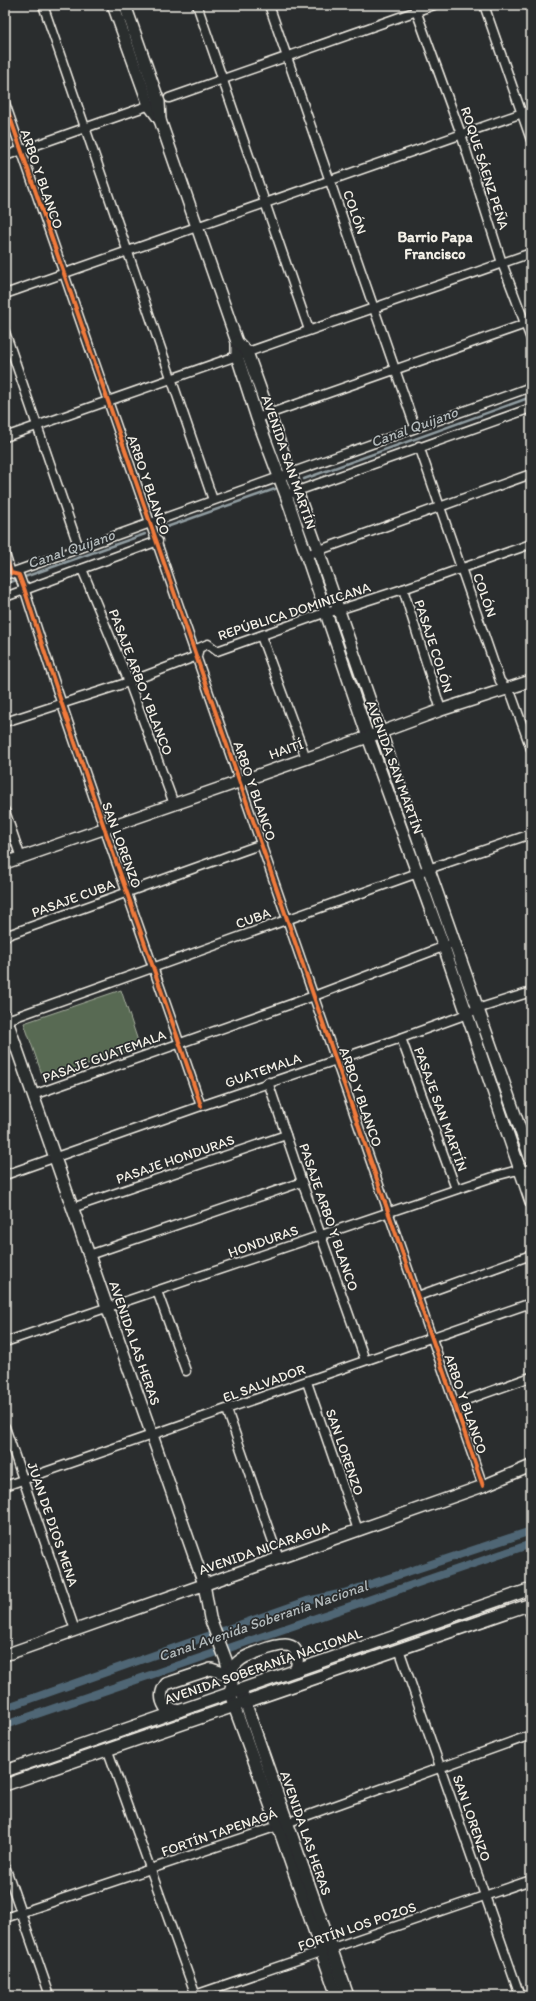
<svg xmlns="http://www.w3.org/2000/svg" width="536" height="2001" font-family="Itim,sans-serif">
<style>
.green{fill:#586a53;stroke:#a6ae9e}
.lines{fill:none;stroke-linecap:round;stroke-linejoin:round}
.stream{stroke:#929ea2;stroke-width:2.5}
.canal{stroke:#506674;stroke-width:8}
.street-casing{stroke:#f4f1e8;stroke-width:11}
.secondary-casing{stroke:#f4f1e8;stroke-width:14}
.street{stroke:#2a2d2e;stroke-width:8}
.secondary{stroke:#2a2d2e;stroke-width:11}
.cycleway-casing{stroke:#2a2d2e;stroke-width:6}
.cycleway{stroke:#f17a3a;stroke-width:4}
.labels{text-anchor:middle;stroke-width:3.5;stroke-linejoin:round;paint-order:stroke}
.street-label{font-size:14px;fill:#f4f1e8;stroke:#2a2d2e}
.neighbourhood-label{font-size:15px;font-weight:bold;fill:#f4f1e8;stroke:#2a2d2e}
.water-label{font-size:15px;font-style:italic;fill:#b2b9ba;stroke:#2a2d2e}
</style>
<rect width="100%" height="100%" fill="#2a2d2e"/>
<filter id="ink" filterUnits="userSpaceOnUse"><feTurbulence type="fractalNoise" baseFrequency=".025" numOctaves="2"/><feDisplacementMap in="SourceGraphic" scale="8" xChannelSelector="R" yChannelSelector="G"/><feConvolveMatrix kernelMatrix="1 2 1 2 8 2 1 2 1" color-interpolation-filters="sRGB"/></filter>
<g filter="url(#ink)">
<g class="green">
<polygon points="379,746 381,747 422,863 420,864 418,862 377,747"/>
<polygon points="121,990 140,1047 44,1080 24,1023"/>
<polygon points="476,1022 479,1023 522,1147 519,1150 517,1149 475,1023"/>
</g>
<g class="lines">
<g class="stream">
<polyline points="304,479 531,397"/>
<polyline points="161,529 275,489"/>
<polyline points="5,584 145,534"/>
</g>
<g class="canal">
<polyline points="5,1708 307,1601 344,1593 531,1531"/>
<polyline points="5,1725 531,1544"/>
</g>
<defs>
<g id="street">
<polyline points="43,5 213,500"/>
<polyline points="197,5 309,330"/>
<polyline points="269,5 415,427"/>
<polyline points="414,5 461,134 502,263 531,339"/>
<polyline points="484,5 531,140"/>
<polyline points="169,98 434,5"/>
<polyline points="5,103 483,1486"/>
<polyline points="5,156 153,104"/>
<polyline points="5,294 531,110"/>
<polyline points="5,332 79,548"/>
<polyline points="257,418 531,322"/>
<polyline points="5,437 531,253"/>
<polyline points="419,446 500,681 512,696 531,749"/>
<polyline points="286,495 531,408"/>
<path d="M 5,554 L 11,573 L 19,575 L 25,591 C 79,764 143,934 201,1106"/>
<polyline points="306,555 531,474"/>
<polyline points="82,569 129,682 174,804"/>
<polyline points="5,575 531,387"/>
<polyline points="403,589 441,710"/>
<polyline points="5,597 158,541"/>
<polyline points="261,636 306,758"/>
<polyline points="5,722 129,682 197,656 199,648 208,644 217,651 324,613 338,610 403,589 531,544"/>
<polyline points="5,811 21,858"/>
<polyline points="5,936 262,844"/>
<polyline points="7,1020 437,866 531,834"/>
<polyline points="401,1038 456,1189"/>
<polyline points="268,1082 302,1182 365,1360"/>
<polyline points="33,1095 314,996 448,945"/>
<polyline points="5,1175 201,1106 401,1038 459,1017 477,1009 531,992"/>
<polyline points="72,1208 286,1135"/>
<polyline points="89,1255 302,1182"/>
<polyline points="157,1291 186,1371"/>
<polyline points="418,1296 531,1255"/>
<polyline points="5,1342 499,1175 514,1171 531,1170"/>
<polyline points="307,1382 358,1530"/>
<polyline points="455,1404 531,1377"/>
<polyline points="227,1410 279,1559"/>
<polyline points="5,1427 75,1630"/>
<polyline points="5,1486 531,1303"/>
<polyline points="527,1606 531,1617"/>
<polyline points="399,1649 520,1996"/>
<polyline points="108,1751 196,1996"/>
<polyline points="5,1866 50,1996"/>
<polyline points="5,1918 278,1826 531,1735"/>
<polyline points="192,1996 531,1880"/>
</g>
<g id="secondary">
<polyline points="113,5 149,105 160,120"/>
<polyline points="125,5 159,102 160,120 237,342 237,356 257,418 286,495 368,737 444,947 531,1202"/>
<polyline points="237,342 247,352 318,550 388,753 531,1160"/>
<polyline points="5,863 368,737 441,710 531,681"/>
<polyline points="5,1015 204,1584 210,1618 226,1660 232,1683 230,1693 234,1706 278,1826 337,1996"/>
<polyline points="5,1655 483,1486 531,1466"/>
<polyline points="243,1696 348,1996"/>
<path d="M 179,1711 L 165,1707 C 160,1699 160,1692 166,1684 L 211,1669 L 229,1675 C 232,1670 234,1665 238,1662 C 244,1656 253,1654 260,1651 C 282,1643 303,1638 296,1670"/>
<polyline points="5,1771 531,1589"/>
<polyline points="5,1785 531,1604"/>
</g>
</defs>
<use href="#street" class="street-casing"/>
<use href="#secondary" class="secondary-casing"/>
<use href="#street" class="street"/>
<use href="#secondary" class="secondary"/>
<defs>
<g id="cycleway">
<polyline points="5,103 483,1486"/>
<path d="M 5,554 L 11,573 L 19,575 L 25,591 C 79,764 143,934 201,1106"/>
</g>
</defs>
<use href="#cycleway" class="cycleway-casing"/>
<use href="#cycleway" class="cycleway"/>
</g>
</g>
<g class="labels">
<g class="street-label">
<text transform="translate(485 168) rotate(72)" y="5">ROQUE SÁENZ PEÑA</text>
<text transform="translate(42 179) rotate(71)" y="5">ARBO Y BLANCO</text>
<text transform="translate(355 212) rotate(71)" y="5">COLÓN</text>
<text transform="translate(289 462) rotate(71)" y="5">AVENIDA SAN MARTÍN</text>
<text transform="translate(149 485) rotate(71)" y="5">ARBO Y BLANCO</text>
<text transform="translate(485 595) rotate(71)" y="5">COLÓN</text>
<text transform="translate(294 611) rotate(-18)" y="5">REPÚBLICA DOMINICANA</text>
<text transform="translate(434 646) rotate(72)" y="5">PASAJE COLÓN</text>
<text transform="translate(141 682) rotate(69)" y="5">PASAJE ARBO Y BLANCO</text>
<text transform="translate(286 749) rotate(-19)" y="5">HAITÍ</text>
<text transform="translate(395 767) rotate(70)" y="5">AVENIDA SAN MARTÍN</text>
<text transform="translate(255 791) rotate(71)" y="5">ARBO Y BLANCO</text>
<text transform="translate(122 845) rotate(70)" y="5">SAN LORENZO</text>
<text transform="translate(73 898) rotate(-20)" y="5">PASAJE CUBA</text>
<text transform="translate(253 918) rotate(-20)" y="5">CUBA</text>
<text transform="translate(104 1056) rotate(-20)" y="5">PASAJE GUATEMALA</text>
<text transform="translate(263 1070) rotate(-19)" y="5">GUATEMALA</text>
<text transform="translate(361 1097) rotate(71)" y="5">ARBO Y BLANCO</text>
<text transform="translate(441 1109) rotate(70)" y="5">PASAJE SAN MARTÍN</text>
<text transform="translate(175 1159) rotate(-19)" y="5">PASAJE HONDURAS</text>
<text transform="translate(329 1217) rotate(71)" y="5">PASAJE ARBO Y BLANCO</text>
<text transform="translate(263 1241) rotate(-19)" y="5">HONDURAS</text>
<text transform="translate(135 1343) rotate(71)" y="5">AVENIDA LAS HERAS</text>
<text transform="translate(264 1383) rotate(-20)" y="5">EL SALVADOR</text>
<text transform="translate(466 1404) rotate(71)" y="5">ARBO Y BLANCO</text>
<text transform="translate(345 1452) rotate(71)" y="5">SAN LORENZO</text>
<text transform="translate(53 1524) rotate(71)" y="5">JUAN DE DIOS MENA</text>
<text transform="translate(264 1548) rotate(-19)" y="5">AVENIDA NICARAGUA</text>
<text transform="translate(263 1666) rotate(-19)" y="5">AVENIDA SOBERANÍA NACIONAL</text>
<text transform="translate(472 1818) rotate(71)" y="5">SAN LORENZO</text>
<text transform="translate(219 1832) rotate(-19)" y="5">FORTÍN TAPENAGÁ</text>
<text transform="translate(306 1833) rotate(71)" y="5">AVENIDA LAS HERAS</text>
<text transform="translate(357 1926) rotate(-19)" y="5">FORTÍN LOS POZOS</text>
</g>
<g class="neighbourhood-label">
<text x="435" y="242">Barrio Papa<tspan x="435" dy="17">Francisco</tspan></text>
</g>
<g class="water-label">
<text transform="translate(414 427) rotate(-20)" y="5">Canal Quijano</text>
<text transform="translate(71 549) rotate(-19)" y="5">Canal Quijano</text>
<text transform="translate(263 1621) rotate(-19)" y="5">Canal Avenida Soberanía Nacional</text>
</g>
</g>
<rect width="536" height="2001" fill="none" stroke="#2a2d2e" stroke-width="20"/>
<rect x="10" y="10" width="516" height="1981" fill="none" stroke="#f4f1e8" stroke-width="1.5" filter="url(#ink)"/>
</svg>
